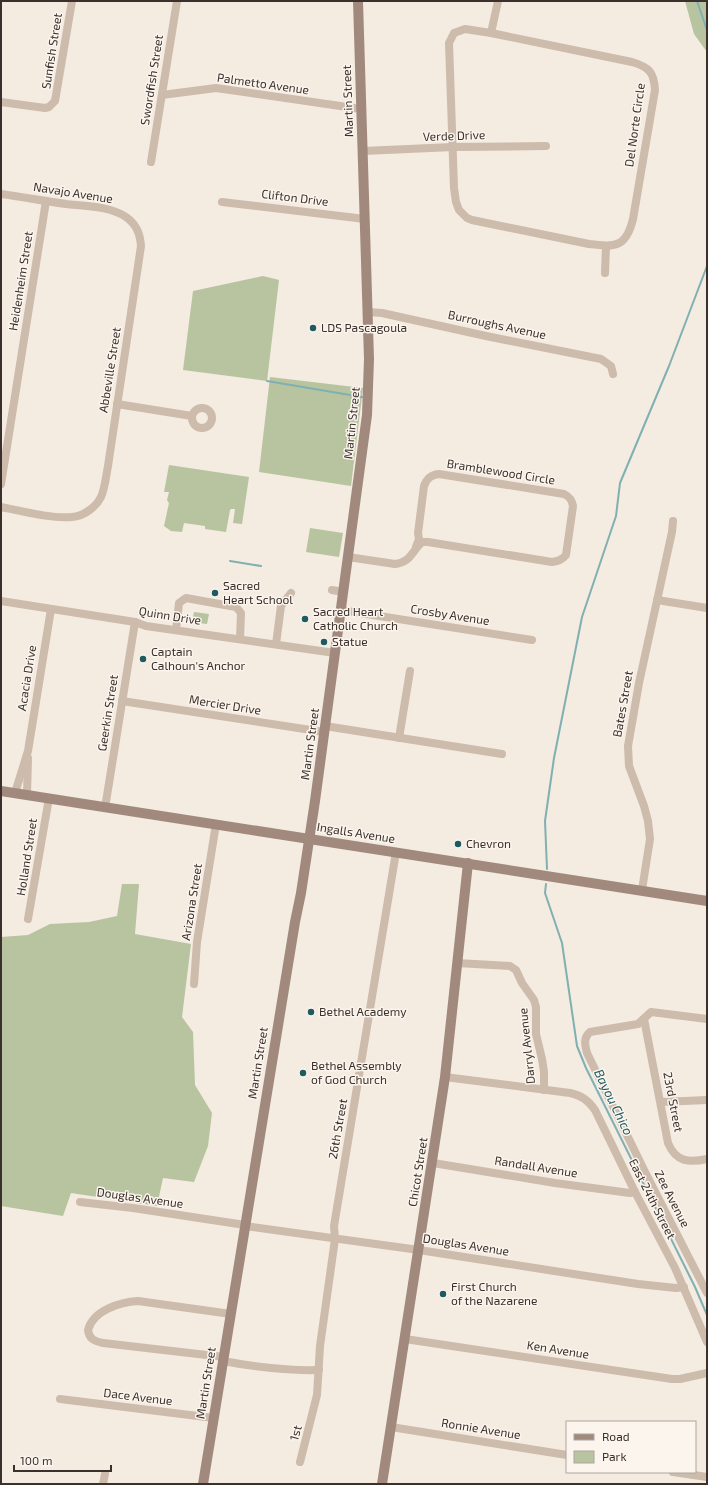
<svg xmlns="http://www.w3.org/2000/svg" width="708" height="1485" font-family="'Exo 2',sans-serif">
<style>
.green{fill:#b8c4a0}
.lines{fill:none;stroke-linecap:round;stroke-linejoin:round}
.stream{stroke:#7fb0b2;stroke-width:2}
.street{stroke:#cdbbac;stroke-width:8}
.secondary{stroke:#a18a7d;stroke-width:10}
.poi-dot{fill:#1f5a5e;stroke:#fbf5ee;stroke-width:1.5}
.labels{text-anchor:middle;stroke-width:3;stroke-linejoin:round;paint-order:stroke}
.street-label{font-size:12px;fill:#3b302b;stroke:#fbf5ee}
.poi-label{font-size:12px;fill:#3b302b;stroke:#fbf5ee;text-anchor:start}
.water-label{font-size:13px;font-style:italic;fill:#1f5a5e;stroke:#fbf5ee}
</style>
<rect width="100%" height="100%" fill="#f4ebe1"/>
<g class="green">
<polygon points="685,1 707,1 707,52 694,34"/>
<polygon points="263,276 279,280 267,381 183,370 193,291"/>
<polygon points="270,377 363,388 351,486 259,472"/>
<polygon points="169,465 249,477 242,524 233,523 235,509 231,509 230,510 226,532 205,529 205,526 184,523 182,532 171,531 164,526 169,503 167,500 169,492 164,492"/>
<polygon points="310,528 343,533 339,557 306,552"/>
<polygon points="194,612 209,614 207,624 192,622"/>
<polygon points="122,884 139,884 135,934 191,944 182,1017 193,1032 195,1085 212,1113 208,1146 194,1182 163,1178 157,1206 71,1193 63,1216 1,1206 1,937 28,935 50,924 89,922 117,916"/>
</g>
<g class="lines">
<g class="stream">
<polyline points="697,1 707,30"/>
<polyline points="267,381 362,397"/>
<polyline points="230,561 261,566"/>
<polyline points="547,869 545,821 554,758 582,617 616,516 620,483 669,366 707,266"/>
<polyline points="546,884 545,893 562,943 577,1046 586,1068 695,1287 707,1315"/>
</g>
<g class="street">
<path d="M 465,29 L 491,33 L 632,62 C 649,67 654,72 655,90 L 633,219 C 626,248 615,247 589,244 L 472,220 L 467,218 L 459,210 L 456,202 L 454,188 L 449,43 L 454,33 Z"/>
<polyline points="491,33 498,1"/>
<polyline points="162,95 216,88 361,109"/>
<polyline points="1,102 45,108 49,107 55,101 72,1"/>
<polyline points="363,151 453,147 546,146"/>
<polyline points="151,162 177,1"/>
<path d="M 1,194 C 23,197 44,201 66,204 C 85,206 110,206 126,217 C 137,225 140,234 141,246 L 108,466 C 106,476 105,488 101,497 C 96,507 84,516 72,517 C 52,519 21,511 1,507"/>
<polyline points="222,202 365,219"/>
<polyline points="605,273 606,246"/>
<polyline points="368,312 382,313 486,336 601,359 611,366 613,374"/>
<polyline points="117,404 192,416"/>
<circle cx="202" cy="418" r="10"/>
<polyline points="1,484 46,201"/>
<path d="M 348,557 L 395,564 C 411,562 412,551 422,542 L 428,542 L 552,562 C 558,561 562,560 566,555 L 573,506 C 572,500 570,497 564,494 L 439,474 C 431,475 427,478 424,486 L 418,533 L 419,539 L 416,547"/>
<polyline points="332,590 343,592"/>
<polyline points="657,600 707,608"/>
<polyline points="1,601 135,622 146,626 335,653"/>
<polyline points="341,610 532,640"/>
<polyline points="176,630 179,603 186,598 236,607 241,613 240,639"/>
<polyline points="276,644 281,606 291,593"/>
<polyline points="122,701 324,732"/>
<polyline points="325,726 502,754"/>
<polyline points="399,738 410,671"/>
<polyline points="15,793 28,751 51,609"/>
<polyline points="27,795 28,758"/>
<polyline points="105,808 135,622"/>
<polyline points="642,890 650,839 648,821 644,806 629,766 628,746 639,683 672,532 673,521"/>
<polyline points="28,919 49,798"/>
<polyline points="457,963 510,966 516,970 522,983 534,1000 536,1007 536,1034 542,1059 544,1072 544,1090"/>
<polyline points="194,984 197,942 216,824"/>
<path d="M 644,1019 L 668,1143 C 676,1162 689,1163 707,1159"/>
<path d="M 707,1019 L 651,1012 L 638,1024 L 590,1032 C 583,1038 585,1045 587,1053 L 645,1172 L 707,1293"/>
<path d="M 445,1077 L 570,1093 C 582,1096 588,1100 595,1110 L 635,1192 L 675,1268 L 707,1342"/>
<polyline points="661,1102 707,1100"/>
<polyline points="433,1163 555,1183 630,1193 635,1192"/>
<polyline points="80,1202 133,1208 245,1225"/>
<polyline points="245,1226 419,1250 638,1284 676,1288 684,1287"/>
<polyline points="405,1339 672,1379 680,1379 707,1373"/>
<path d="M 224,1357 L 103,1343 C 94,1341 89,1339 88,1330 C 93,1310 121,1302 138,1301 L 231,1314"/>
<path d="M 223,1361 C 255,1367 287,1371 319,1370"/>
<polyline points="60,1399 214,1418"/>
<polyline points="391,1427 567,1455"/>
<polyline points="300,1462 317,1395 320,1346 335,1239 334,1226 396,852"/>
<polyline points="673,1472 707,1477"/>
<polyline points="103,1484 105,1474"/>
</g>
<g class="secondary">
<polyline points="1,791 707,901"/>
<polyline points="203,1484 295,922 301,893 315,801 367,415 369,359 358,1"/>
<polyline points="382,1484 445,1077 468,863"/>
</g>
</g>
<g class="poi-dot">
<circle cx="313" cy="328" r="4"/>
<circle cx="215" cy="593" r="4"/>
<circle cx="305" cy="619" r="4"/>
<circle cx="324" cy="642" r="4"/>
<circle cx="143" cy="659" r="4"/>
<circle cx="458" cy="844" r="4"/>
<circle cx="311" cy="1012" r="4"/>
<circle cx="303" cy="1073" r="4"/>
<circle cx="443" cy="1294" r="4"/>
</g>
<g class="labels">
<g class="street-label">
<text transform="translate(52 51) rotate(-81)" y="4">Sunfish Street</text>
<text transform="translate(152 80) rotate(-81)" y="4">Swordfish Street</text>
<text transform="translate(263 84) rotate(8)" y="4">Palmetto Avenue</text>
<text transform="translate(348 101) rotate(-92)" y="4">Martin Street</text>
<text transform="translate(635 125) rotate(-82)" y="4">Del Norte Circle</text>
<text transform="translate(454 136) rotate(-2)" y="4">Verde Drive</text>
<text transform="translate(73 193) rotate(9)" y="4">Navajo Avenue</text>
<text transform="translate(295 198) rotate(7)" y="4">Clifton Drive</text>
<text transform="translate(21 281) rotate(-81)" y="4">Heidenheim Street</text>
<text transform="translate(497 325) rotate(12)" y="4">Burroughs Avenue</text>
<text transform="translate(110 370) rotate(-81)" y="4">Abbeville Street</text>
<text transform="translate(352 423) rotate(-84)" y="4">Martin Street</text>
<text transform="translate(501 472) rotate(9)" y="4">Bramblewood Circle</text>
<text transform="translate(450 615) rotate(9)" y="4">Crosby Avenue</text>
<text transform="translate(170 616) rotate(9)" y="4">Quinn Drive</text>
<text transform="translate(27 678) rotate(-81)" y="4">Acacia Drive</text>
<text transform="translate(623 704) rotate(-80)" y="4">Bates Street</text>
<text transform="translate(225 705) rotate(9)" y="4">Mercier Drive</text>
<text transform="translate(108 713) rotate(-81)" y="4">Geerkin Street</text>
<text transform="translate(310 744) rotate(-82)" y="4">Martin Street</text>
<text transform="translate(356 833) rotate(9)" y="4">Ingalls Avenue</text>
<text transform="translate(27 857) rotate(-81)" y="4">Holland Street</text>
<text transform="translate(192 902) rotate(-81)" y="4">Arizona Street</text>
<text transform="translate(527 1046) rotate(-96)" y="4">Darryl Avenue</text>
<text transform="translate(258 1063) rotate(-81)" y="4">Martin Street</text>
<text transform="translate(673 1102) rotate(79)" y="4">23rd Street</text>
<text transform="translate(338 1129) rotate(-80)" y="4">26th Street</text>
<text transform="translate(536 1167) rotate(9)" y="4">Randall Avenue</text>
<text transform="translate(418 1172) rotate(-81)" y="4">Chicot Street</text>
<text transform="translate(140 1198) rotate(8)" y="4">Douglas Avenue</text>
<text transform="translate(652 1199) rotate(63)" y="4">East 24th Street</text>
<text transform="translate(672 1199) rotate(63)" y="4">Zee Avenue</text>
<text transform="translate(466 1245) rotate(9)" y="4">Douglas Avenue</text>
<text transform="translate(558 1350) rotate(9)" y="4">Ken Avenue</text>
<text transform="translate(206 1383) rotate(-81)" y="4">Martin Street</text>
<text transform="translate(138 1397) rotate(7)" y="4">Dace Avenue</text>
<text transform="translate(481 1429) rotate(9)" y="4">Ronnie Avenue</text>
<text transform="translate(296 1433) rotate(-75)" y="4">1st</text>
</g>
<g class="poi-label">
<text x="321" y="332">LDS Pascagoula</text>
<text x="223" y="590">Sacred<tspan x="223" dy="14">Heart School</tspan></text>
<text x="313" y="616">Sacred Heart<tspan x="313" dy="14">Catholic Church</tspan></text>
<text x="332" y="646">Statue</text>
<text x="151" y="656">Captain<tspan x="151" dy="14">Calhoun's Anchor</tspan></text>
<text x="466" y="848">Chevron</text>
<text x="319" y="1016">Bethel Academy</text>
<text x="311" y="1070">Bethel Assembly<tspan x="311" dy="14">of God Church</tspan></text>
<text x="451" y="1291">First Church<tspan x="451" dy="14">of the Nazarene</tspan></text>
</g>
<g class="water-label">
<text transform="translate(614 1102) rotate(64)" y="5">Bayou Chico</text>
</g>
</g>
<rect width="708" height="1485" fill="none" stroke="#3b302b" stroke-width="4"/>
<rect x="566" y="1421" width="130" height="52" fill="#fbf5ee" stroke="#aea6a0"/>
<rect x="574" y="1434" width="20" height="6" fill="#a18a7d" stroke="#aea6a0"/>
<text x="602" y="1441" font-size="12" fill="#3b302b">Road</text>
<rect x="574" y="1451" width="20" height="12" fill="#b8c4a0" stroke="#aea6a0"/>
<text x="602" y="1461" font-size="12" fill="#3b302b">Park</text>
<path d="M14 1465v6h97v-6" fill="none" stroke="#3b302b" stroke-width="2"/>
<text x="20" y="1465" font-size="12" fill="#3b302b" stroke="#fbf5ee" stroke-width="3" paint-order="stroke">100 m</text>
</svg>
